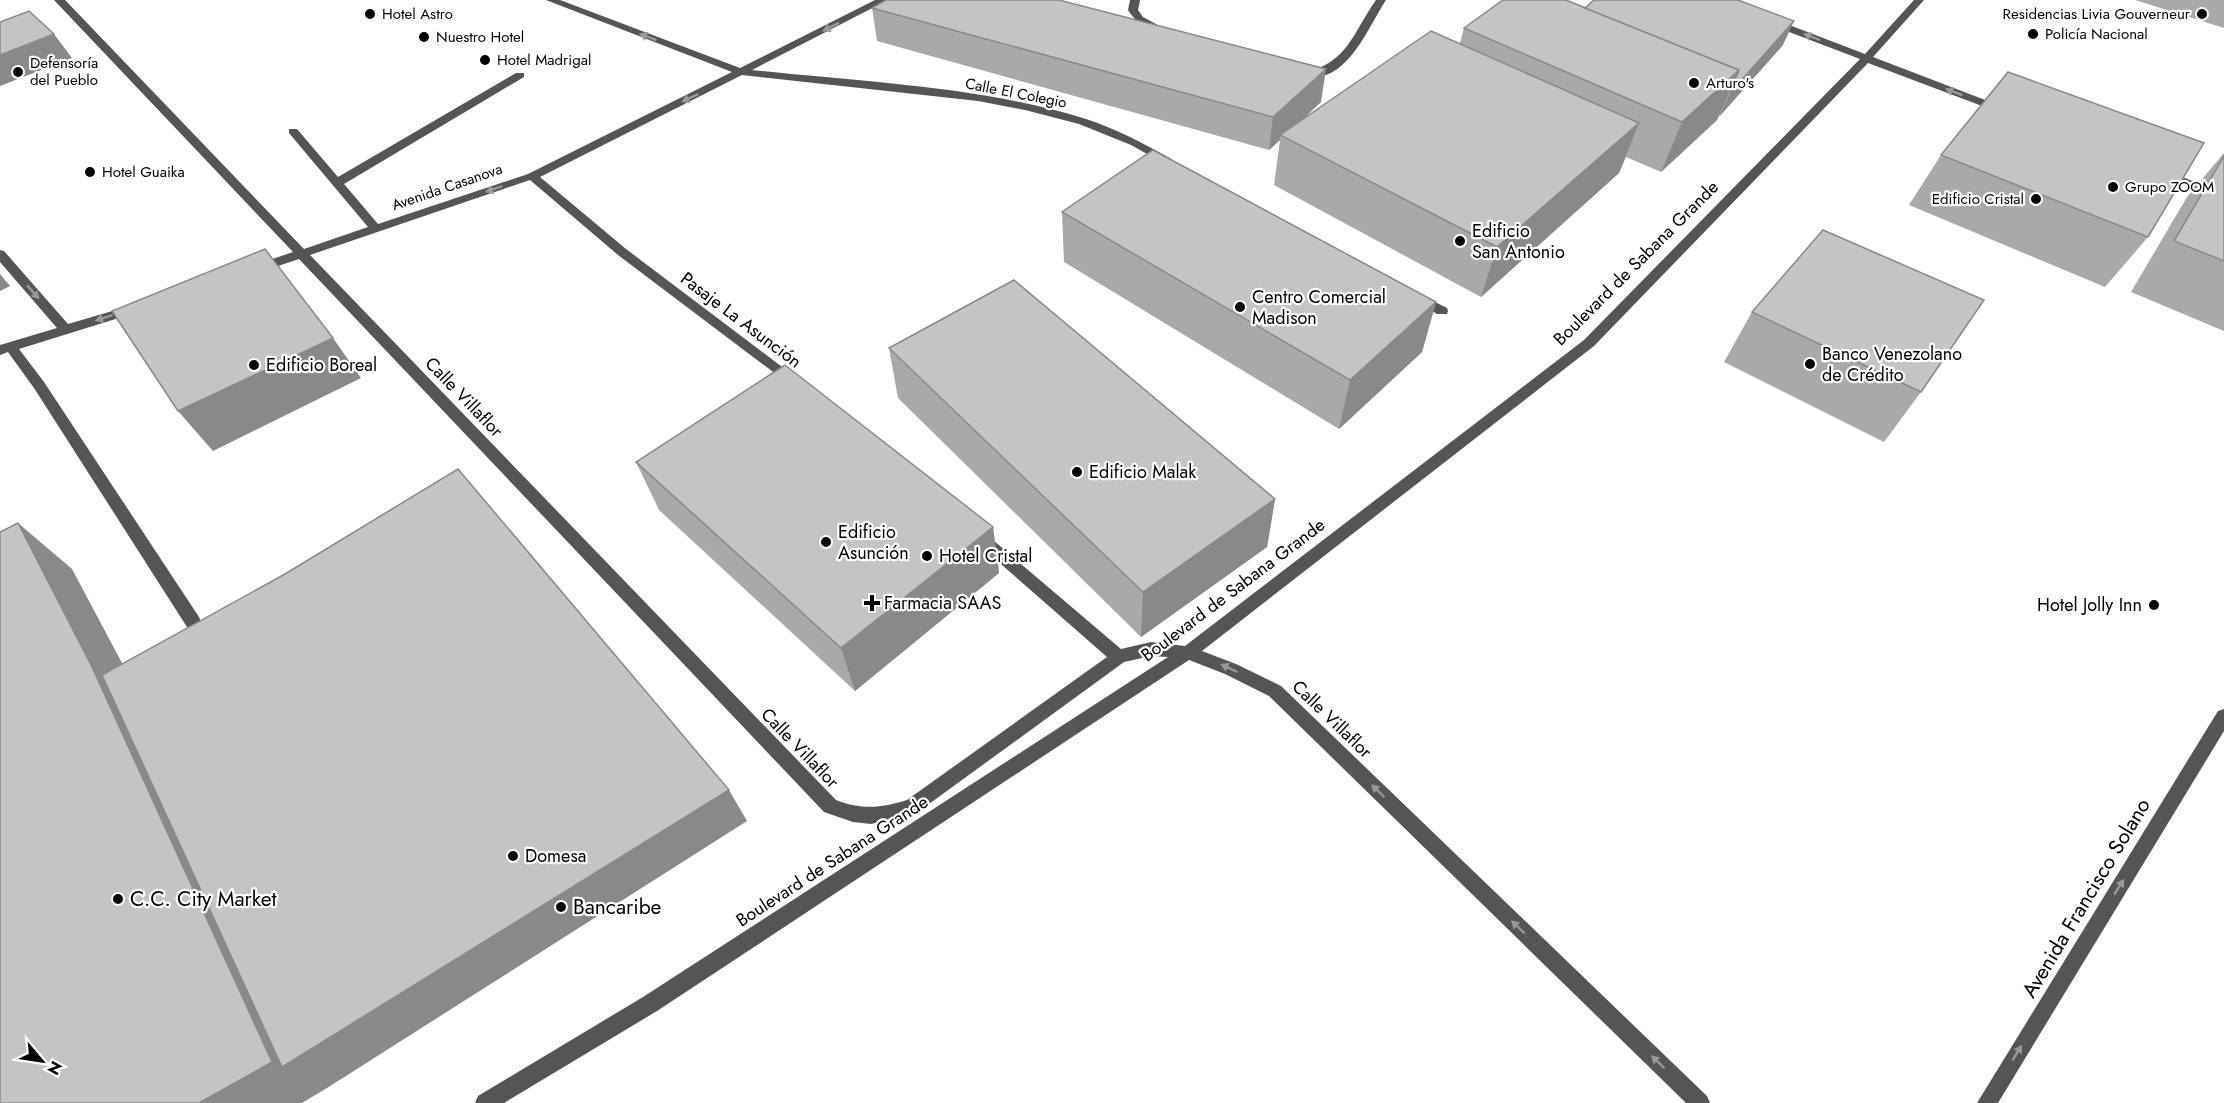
<svg xmlns="http://www.w3.org/2000/svg" width="2224" height="1103" font-family="Jost,sans-serif">
<style>
.lines{fill:none;stroke-linecap:round;stroke-linejoin:round}
.minor{fill:#555;fill-rule:evenodd}
.wall{fill:#a9a9a9}
.shaded-wall{fill:#898989}
.building{fill:#c4c4c4;stroke:#898989;stroke-width:1.5}
.oneway{fill:#999}
.poi-dot{fill:#000;stroke:#fff;stroke-width:2}
.labels{text-anchor:middle;stroke-width:4.5;stroke-linejoin:round;paint-order:stroke}
.far-poi-label{font-size:15px;fill:#000;stroke:#fff;text-anchor:start}
.far-street-label{font-size:15px;fill:#000;stroke:#fff}
.poi-label{font-size:18px;fill:#000;stroke:#fff;text-anchor:start}
.street-label{font-size:18px;fill:#000;stroke:#fff}
.near-street-label{font-size:21px;fill:#000;stroke:#fff}
.near-poi-label{font-size:21px;fill:#000;stroke:#fff;text-anchor:start}
</style>
<rect width="100%" height="100%" fill="#fff"/>
<g class="lines">
<g class="minor">
<path d="M 54,0 L 65,0 L 304,249 L 368,227 L 289,133 L 289,129 L 297,129 L 338,177 L 516,73 L 524,73 L 524,77 L 344,184 L 378,224 L 528,174 L 732,72 L 546,0 L 560,0 L 740,68 L 875,0 L 888,0 L 752,70 C 861,82 981,86 1086,119 C 1117,129 1145,144 1173,160 L 1173,164 L 1165,164 L 1131,145 L 1079,124 L 1025,110 L 978,101 L 742,75 L 540,177 L 626,249 L 798,379 L 800,382 L 793,387 L 618,255 L 530,180 L 310,255 L 836,800 C 861,810 882,808 907,800 L 1107,657 L 977,543 L 975,539 L 977,535 L 987,535 L 1121,649 L 1151,642 L 1185,646 L 1584,340 L 1860,59 L 1768,24 L 1768,20 L 1776,20 L 1865,54 L 1914,0 L 1924,0 L 1873,57 L 2006,108 L 2006,112 L 1998,112 L 1868,63 L 1594,346 L 1202,651 L 1236,664 L 1281,686 L 1707,1096 L 1710,1103 L 1686,1103 L 1269,696 L 1225,674 L 1189,660 L 657,1011 L 504,1103 L 475,1103 L 478,1096 L 643,997 L 1168,657 L 1151,656 L 1124,662 L 918,812 L 871,824 L 853,822 L 824,812 L 299,259 L 260,272 L 252,272 L 250,269 L 252,266 L 293,252 Z"/>
<path d="M 1130,0 L 1140,0 L 1138,10 L 1143,17 L 1165,29 L 1165,33 C 1150,35 1135,21 1128,10 Z"/>
<path d="M 1376,0 L 1386,0 C 1367,29 1347,85 1303,77 L 1303,73 C 1348,63 1352,34 1376,0 Z"/>
<polygon points="2164,170 2224,193 2224,201 2160,176 2160,172"/>
<polygon points="0,250 4,251 68,324 133,305 139,309 138,312 19,349 44,382 199,617 201,622 199,627 193,629 187,627 34,388 8,352 0,355 0,345 57,328 0,262"/>
<polygon points="1417,293 1447,308 1448,311 1447,314 1437,314 1413,300 1411,297"/>
<polygon points="2224,709 2224,731 1998,1103 1977,1103 2218,711"/>
</g>
</g>
<g class="wall">
<polygon points="2135,0 2224,0 2224,28"/>
<polygon points="872,8 1321,102 1300,121 1460,43 1464,28 1585,8 1783,45 1718,117 1717,120 1661,172 1626,157 1619,173 1481,297 1274,185 1280,140 1269,150 877,41"/>
<polygon points="2224,153 2224,331 2131,292 2187,197"/>
<polygon points="1941,155 2148,237 2105,287 1909,205"/>
<polygon points="1062,212 1436,302 1422,352 1339,429 1064,262"/>
<polygon points="1752,312 1921,392 1884,442 1724,362"/>
<polygon points="889,348 1275,499 1267,547 1141,637 898,398"/>
<polygon points="636,462 993,527 999,573 855,691 659,510"/>
</g>
<g class="shaded-wall">
<polygon points="1794,21 1783,45 1719,117 1730,93"/>
<polygon points="54,34 72,58 0,86 0,55"/>
<polygon points="1326,69 1321,102 1284,137 1280,135 1280,140 1269,150 1273,117"/>
<polygon points="1739,70 1717,120 1661,172 1682,122"/>
<polygon points="1639,123 1619,173 1481,297 1497,247"/>
<polygon points="0,274 10,286 0,291"/>
<polygon points="1436,302 1422,352 1339,429 1350,380"/>
<polygon points="333,338 361,378 213,451 178,411"/>
<polygon points="1275,499 1267,547 1141,637 1143,592"/>
<polygon points="18,523 72,569 147,710 729,790 747,821 327,1088 302,1103 199,1103"/>
<polygon points="993,527 999,573 855,691 841,648"/>
</g>
<g class="building">
<polygon points="886,0 1059,0 1326,69 1273,117 872,8"/>
<polygon points="1503,0 1566,0 1739,70 1682,122 1464,28"/>
<polygon points="1594,0 1738,0 1794,21 1730,93 1739,70 1585,8"/>
<polygon points="29,11 54,34 0,55 0,22"/>
<polygon points="1431,31 1639,123 1497,247 1280,135"/>
<polygon points="2008,72 2204,143 2148,237 1941,155"/>
<polygon points="1153,150 1436,302 1350,380 1062,212"/>
<polygon points="2224,156 2224,261 2174,241"/>
<polygon points="1823,230 1984,300 1921,392 1752,312"/>
<polygon points="265,249 333,338 178,411 112,311"/>
<polygon points="1014,280 1275,499 1143,592 889,348"/>
<polygon points="785,365 993,527 841,648 636,462"/>
<polygon points="458,469 729,790 282,1067 102,675 285,574"/>
<polygon points="18,523 92,667 272,1062 199,1103 0,1103 0,532"/>
</g>
<defs><path id="oneway-solid" d="M-6-.8H1V-3.2L6.5 0L1 3.2V.8H-6Z" transform="scale(1.5)"/></defs>
<g class="oneway">
<use href="#oneway-solid" transform="translate(831 27) rotate(153)"/>
<use href="#oneway-solid" transform="translate(648 37) rotate(-159)"/>
<use href="#oneway-solid" transform="translate(1812 37) rotate(-160)"/>
<use href="#oneway-solid" transform="translate(1954 92) rotate(-159)"/>
<use href="#oneway-solid" transform="translate(690 98) rotate(154)"/>
<use href="#oneway-solid" transform="translate(494 189) rotate(161)"/>
<use href="#oneway-solid" transform="translate(33 292) rotate(49)"/>
<use href="#oneway-solid" transform="translate(104 318) rotate(162)"/>
<use href="#oneway-solid" transform="translate(1229 668) rotate(-155)"/>
<use href="#oneway-solid" transform="translate(1378 791) rotate(-136)"/>
<use href="#oneway-solid" transform="translate(2119 887) rotate(-59)"/>
<use href="#oneway-solid" transform="translate(1518 927) rotate(-136)"/>
<use href="#oneway-solid" transform="translate(2017 1053) rotate(-59)"/>
<use href="#oneway-solid" transform="translate(1658 1062) rotate(-136)"/>
</g>
<g class="poi-dot">
<circle cx="370" cy="14" r="6"/>
<circle cx="2202" cy="14" r="6"/>
<circle cx="2033" cy="34" r="6"/>
<circle cx="424" cy="37" r="6"/>
<circle cx="485" cy="60" r="6"/>
<circle cx="18" cy="72" r="6"/>
<circle cx="1694" cy="83" r="6"/>
<circle cx="90" cy="172" r="6"/>
<circle cx="2113" cy="187" r="6"/>
<circle cx="2036" cy="199" r="6"/>
<circle cx="1460" cy="241" r="6"/>
<circle cx="1240" cy="307" r="6"/>
<circle cx="1810" cy="364" r="6"/>
<circle cx="254" cy="365" r="6"/>
<circle cx="1077" cy="472" r="6"/>
<circle cx="826" cy="542" r="6"/>
<circle cx="927" cy="556" r="6"/>
<path d="M869 594h6v6h6v6h-6v6h-6v-6h-6v-6h6z"/>
<circle cx="2154" cy="605" r="6"/>
<circle cx="513" cy="856" r="6"/>
<circle cx="118" cy="899" r="6"/>
<circle cx="561" cy="907" r="6"/>
</g>
<g class="labels">
<g class="far-poi-label">
<text x="382" y="19">Hotel Astro</text>
<text x="2190" y="19" text-anchor="end">Residencias Livia Gouverneur</text>
<text x="2045" y="39">Policía Nacional</text>
<text x="436" y="42">Nuestro Hotel</text>
<text x="497" y="65">Hotel Madrigal</text>
<text x="30" y="68">Defensoría<tspan x="30" dy="17">del Pueblo</tspan></text>
<text x="1706" y="88">Arturo's</text>
<text x="102" y="177">Hotel Guaika</text>
<text x="2125" y="192">Grupo ZOOM</text>
<text x="2024" y="204" text-anchor="end">Edificio Cristal</text>
</g>
<g class="far-street-label">
<text transform="translate(1016 93) rotate(11)" y="5">Calle El Colegio</text>
<text transform="translate(447 187) rotate(-19)" y="5">Avenida Casanova</text>
</g>
<g class="poi-label">
<text x="1472" y="237">Edificio<tspan x="1472" dy="21">San Antonio</tspan></text>
<text x="1252" y="303">Centro Comercial<tspan x="1252" dy="21">Madison</tspan></text>
<text x="1822" y="360">Banco Venezolano<tspan x="1822" dy="21">de Crédito</tspan></text>
<text x="266" y="371">Edificio Boreal</text>
<text x="1089" y="478">Edificio Malak</text>
<text x="838" y="538">Edificio<tspan x="838" dy="21">Asunción</tspan></text>
<text x="939" y="562">Hotel Cristal</text>
<text x="884" y="609">Farmacia SAAS</text>
<text x="2142" y="611" text-anchor="end">Hotel Jolly Inn</text>
<text x="525" y="862">Domesa</text>
</g>
<g class="street-label">
<text transform="translate(1636 263) rotate(-45)" y="6">Boulevard de Sabana Grande</text>
<text transform="translate(741 320) rotate(37)" y="6">Pasaje La Asunción</text>
<text transform="translate(464 397) rotate(46)" y="6">Calle Villaflor</text>
<text transform="translate(1233 590) rotate(-37)" y="6">Boulevard de Sabana Grande</text>
<text transform="translate(1332 719) rotate(44)" y="6">Calle Villaflor</text>
<text transform="translate(800 748) rotate(46)" y="6">Calle Villaflor</text>
<text transform="translate(832 861) rotate(-33)" y="6">Boulevard de Sabana Grande</text>
</g>
<g class="near-street-label">
<text transform="translate(2086 898) rotate(-59)" y="7">Avenida Francisco Solano</text>
</g>
<g class="near-poi-label">
<text x="130" y="906">C.C. City Market</text>
<text x="573" y="914">Bancaribe</text>
</g>
</g>
<g transform="translate(42 1061) rotate(119)" stroke="#ffffff" stroke-width="4.5" paint-order="stroke">
<path d="M0-4.5L10 22L0 15L-10 22Z" fill="#000000"/>
<text y="-9" font-size="16" font-weight="bold" text-anchor="middle" fill="#000000">N</text>
</g>
</svg>
